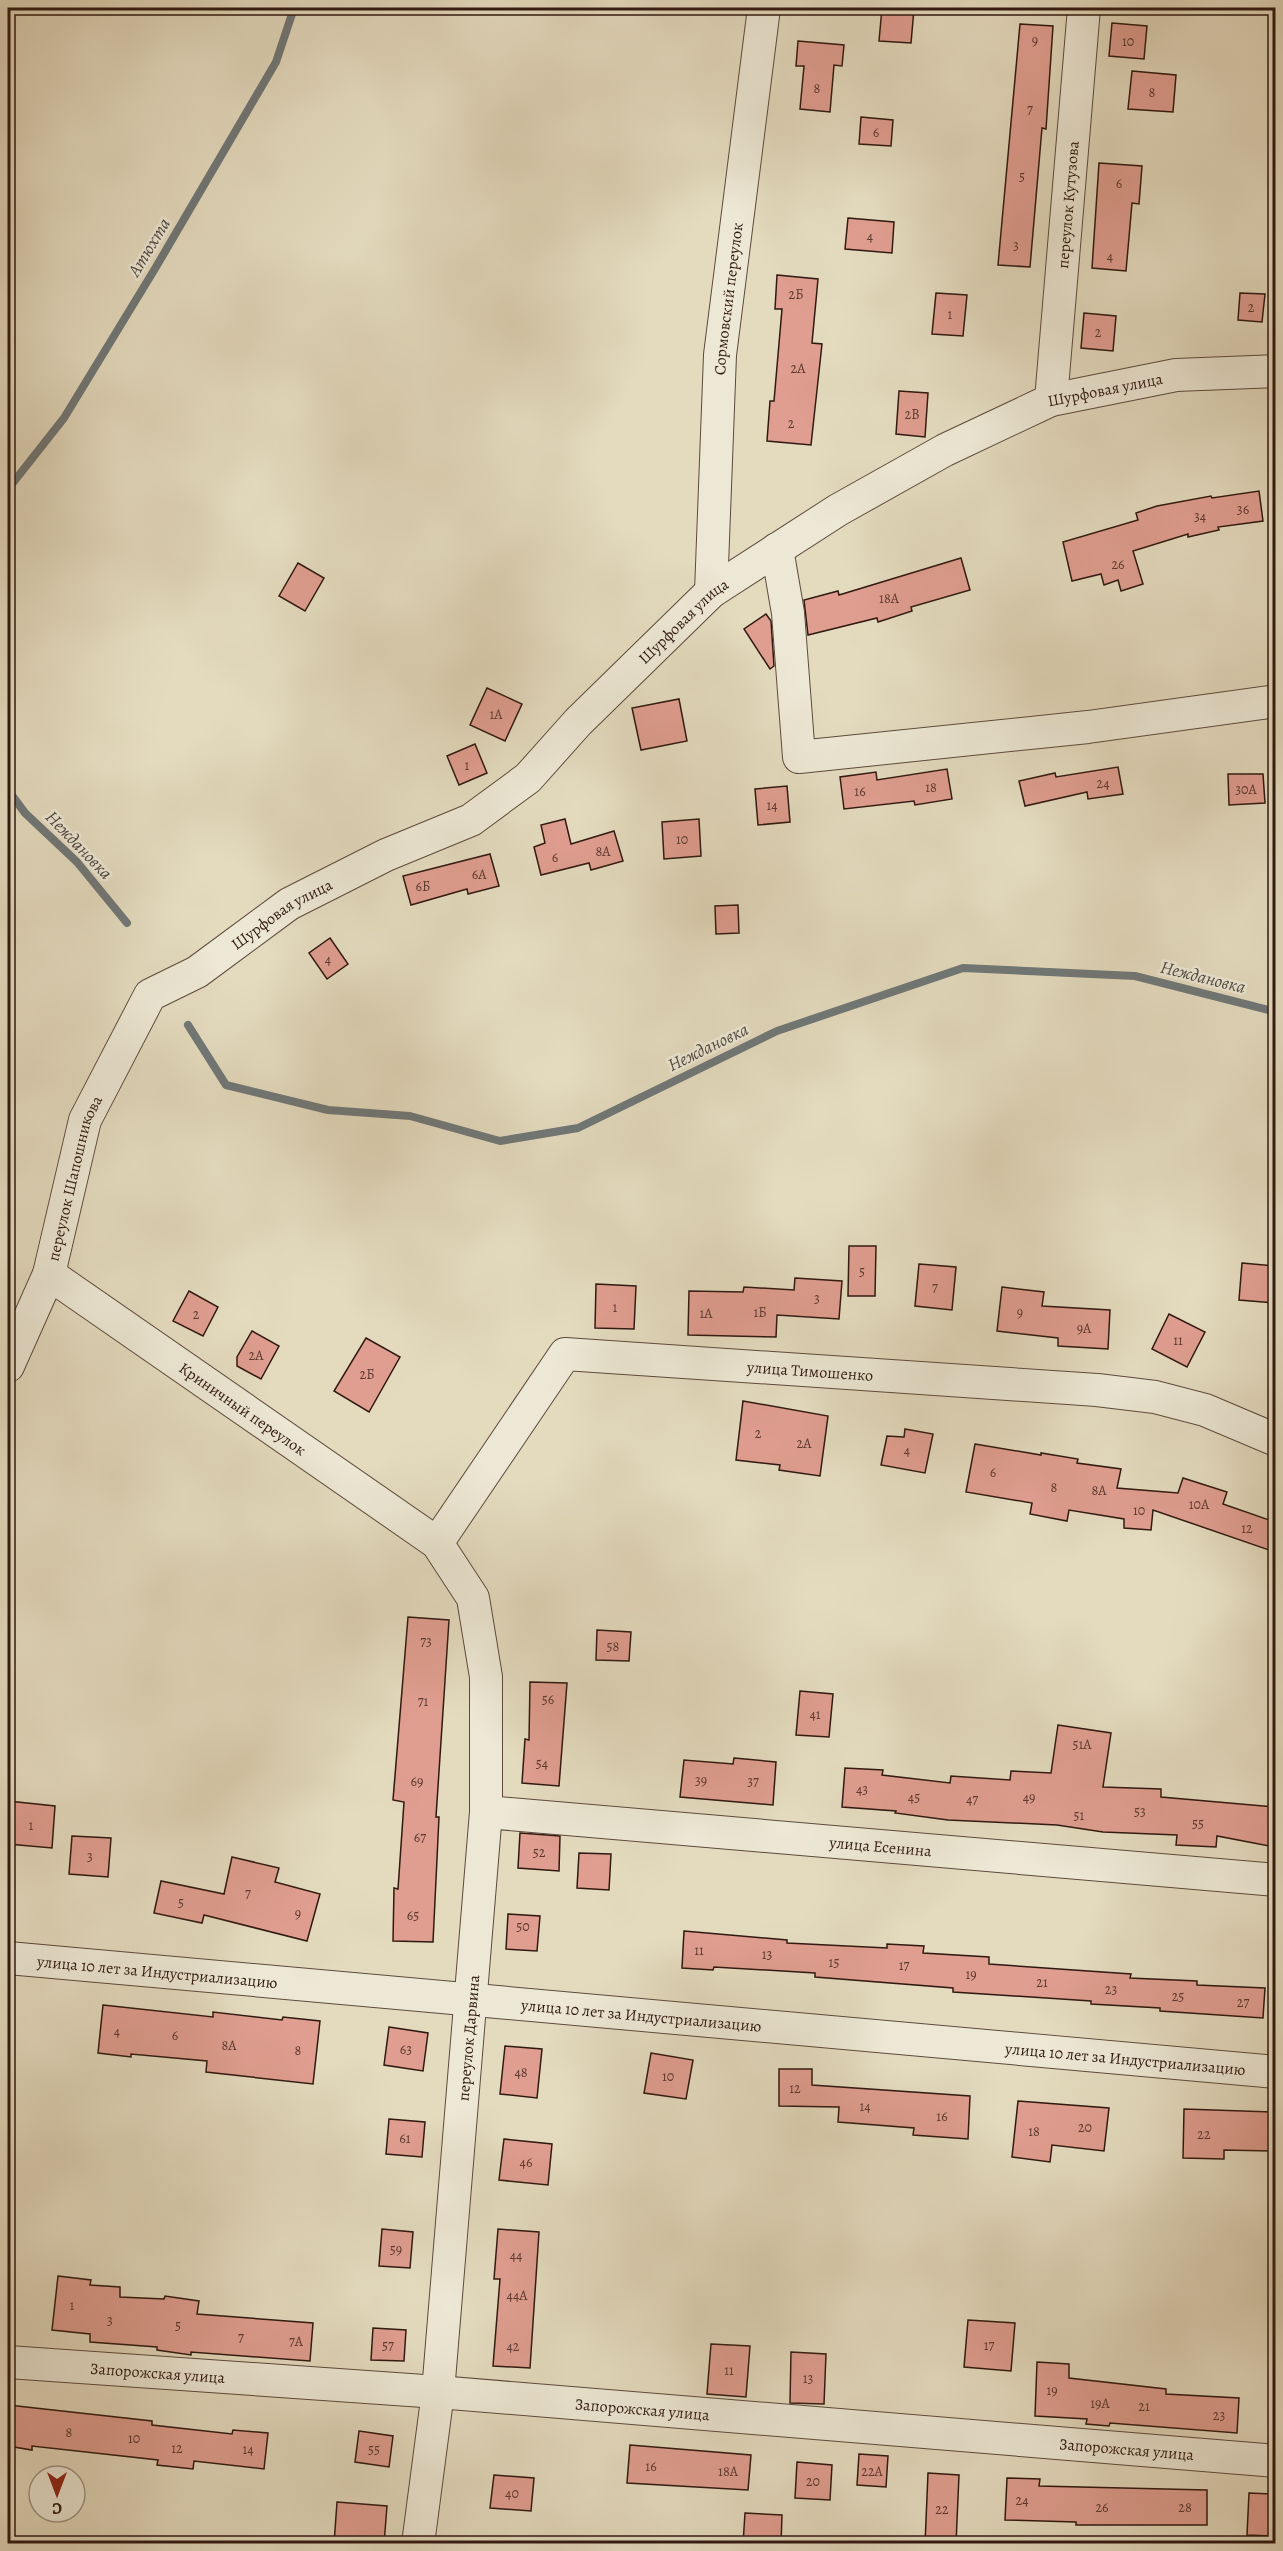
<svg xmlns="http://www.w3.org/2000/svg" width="1283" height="2551" font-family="Alegreya,serif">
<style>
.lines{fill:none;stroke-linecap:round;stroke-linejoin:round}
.stream{stroke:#707878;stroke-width:8}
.building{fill:#e09e90;stroke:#301911;stroke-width:1.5}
.minor-casing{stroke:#5d4a3c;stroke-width:34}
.minor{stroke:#ede8d5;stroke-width:32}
.labels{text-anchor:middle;stroke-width:5;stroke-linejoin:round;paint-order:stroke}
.number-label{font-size:14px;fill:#5c3a31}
.street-label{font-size:16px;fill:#301911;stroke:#ede8d5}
.water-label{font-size:18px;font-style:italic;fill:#504945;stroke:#ede8d5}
</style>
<rect width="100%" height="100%" fill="#e4dbbf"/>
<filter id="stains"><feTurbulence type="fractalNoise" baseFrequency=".00333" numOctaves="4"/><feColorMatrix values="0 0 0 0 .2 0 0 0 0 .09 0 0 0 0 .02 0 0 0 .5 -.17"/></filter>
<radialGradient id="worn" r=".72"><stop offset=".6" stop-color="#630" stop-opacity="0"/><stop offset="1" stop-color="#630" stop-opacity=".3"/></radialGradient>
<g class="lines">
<g class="stream">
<polyline points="8,489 64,418 156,267 276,62 294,8"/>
<polyline points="8,790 25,813 77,862 127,923"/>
<polyline points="188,1025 226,1085 328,1110 410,1116 500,1141 578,1128 777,1031 963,968 1135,976 1276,1012"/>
</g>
</g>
<g class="building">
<polygon points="882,8 914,9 911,43 879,41"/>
<polygon points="1112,23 1147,26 1144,59 1109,56"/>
<polygon points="1020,24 1053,26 1046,129 1042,128 1030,267 998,265"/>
<polygon points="798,41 844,45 842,66 834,65 830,112 800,109 804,66 796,66"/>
<polygon points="1132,71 1176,75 1173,112 1128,109"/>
<polygon points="861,117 893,120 891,146 859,144"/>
<polygon points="1099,163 1142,166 1139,204 1132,203 1126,271 1092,268"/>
<polygon points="848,218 894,222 892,253 845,249"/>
<polygon points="777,275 818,279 812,343 822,344 811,445 767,441 770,401 774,401 782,309 775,309"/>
<polygon points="936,293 967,295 963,336 932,334"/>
<polygon points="1240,293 1265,294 1262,322 1238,320"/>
<polygon points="1084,313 1116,316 1113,351 1081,348"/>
<polygon points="899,391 928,393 925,437 896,434"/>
<polygon points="1259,491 1263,521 1218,527 1219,530 1188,537 1188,534 1133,551 1143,584 1121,591 1118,580 1104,585 1101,574 1072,581 1063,542 1138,520 1136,513 1157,506 1211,496 1212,498"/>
<polygon points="961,558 970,590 911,607 912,611 878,622 877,618 808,635 804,600 838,591 839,595"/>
<polygon points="298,563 324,578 305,611 279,596"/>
<polygon points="766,614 771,621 774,666 770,669 744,629"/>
<polygon points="487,688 522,704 505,741 470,725"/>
<polygon points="679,699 687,741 641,750 632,708"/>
<polygon points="475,744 487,773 459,785 447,756"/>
<polygon points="1118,767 1123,794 1088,799 1087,792 1025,806 1019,781 1055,773 1056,777"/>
<polygon points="947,769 952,799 915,805 914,801 844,809 840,777 876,772 877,780"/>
<polygon points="1228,774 1263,774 1265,803 1229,805"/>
<polygon points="787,786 790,822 758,825 755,789"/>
<polygon points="565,819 571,844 614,831 623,861 591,870 589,863 541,875 534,847 545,843 541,825"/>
<polygon points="699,819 701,856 664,859 662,822"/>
<polygon points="490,854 499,886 468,894 467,889 411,905 403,876"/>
<polygon points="738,905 739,933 716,934 715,906"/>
<polygon points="330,938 348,964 327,979 309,953"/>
<polygon points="849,1246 876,1246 875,1296 848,1296"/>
<polygon points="1242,1263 1275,1266 1275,1303 1239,1300"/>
<polygon points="919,1264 956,1267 952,1310 915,1306"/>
<polygon points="795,1278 842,1281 839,1319 777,1315 776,1337 688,1335 689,1291 743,1292 744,1287 794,1290"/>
<polygon points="596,1284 636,1286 634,1329 595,1328"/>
<polygon points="1002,1287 1044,1292 1042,1306 1110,1310 1108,1349 1058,1346 1058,1338 997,1331"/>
<polygon points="189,1291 218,1307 203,1336 173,1321"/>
<polygon points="1169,1314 1205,1332 1187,1367 1152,1349"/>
<polygon points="252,1331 279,1346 261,1379 237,1366 237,1357"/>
<polygon points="366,1338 400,1357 369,1412 334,1391"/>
<polygon points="743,1401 828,1416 820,1476 779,1470 780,1465 736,1460"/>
<polygon points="905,1429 933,1434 925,1473 881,1465 887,1436 904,1437"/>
<polygon points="975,1444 1041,1455 1041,1453 1078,1459 1077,1463 1121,1469 1117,1488 1178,1493 1183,1478 1227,1492 1223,1504 1275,1522 1275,1552 1153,1510 1151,1530 1124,1528 1124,1519 1069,1510 1067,1521 1030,1514 1032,1503 966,1492"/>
<polygon points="408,1617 449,1620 436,1817 439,1817 433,1942 393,1941 394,1888 398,1889 404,1802 393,1800"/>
<polygon points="597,1630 631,1632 629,1661 596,1660"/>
<polygon points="530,1682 567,1683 559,1786 522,1783 525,1739 529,1740"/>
<polygon points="800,1691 833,1694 829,1737 796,1735"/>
<polygon points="1058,1725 1111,1733 1103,1787 1161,1789 1161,1797 1275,1807 1275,1847 1217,1836 1216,1847 1176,1845 1177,1835 1103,1832 1057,1825 948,1820 895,1813 896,1811 842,1807 845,1768 883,1770 882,1775 950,1783 951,1776 1010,1780 1011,1771 1051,1773"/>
<polygon points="734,1758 776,1762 773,1805 680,1797 684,1760 733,1764"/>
<polygon points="8,1801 55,1806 52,1848 8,1844"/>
<polygon points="520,1833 560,1836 559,1871 518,1868"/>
<polygon points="72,1836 111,1838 108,1877 69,1874"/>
<polygon points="579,1853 611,1854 609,1890 577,1888"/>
<polygon points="232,1857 279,1868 275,1882 320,1894 307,1941 204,1915 202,1923 154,1913 161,1881 224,1894"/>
<polygon points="508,1914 540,1916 537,1951 506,1949"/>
<polygon points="684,1931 787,1940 787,1943 887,1948 887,1944 924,1946 923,1953 989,1957 989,1964 1131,1974 1130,1978 1197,1981 1197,1985 1265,1988 1263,2018 1160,2011 1160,2008 1091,2004 1091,2001 953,1992 953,1988 815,1977 815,1973 714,1967 713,1970 682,1968"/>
<polygon points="103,2005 213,2017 213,2012 282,2020 283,2017 320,2021 313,2084 206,2072 207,2061 131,2054 131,2057 98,2053"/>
<polygon points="389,2027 428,2033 423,2071 384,2065"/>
<polygon points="505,2046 542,2049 537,2098 500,2094"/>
<polygon points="651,2053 693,2060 686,2099 644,2093"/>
<polygon points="779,2069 812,2069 812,2085 970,2096 968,2139 913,2135 914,2128 838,2122 839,2107 779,2106"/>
<polygon points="1018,2101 1109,2108 1104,2151 1052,2145 1050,2162 1012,2157"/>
<polygon points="1184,2109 1275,2112 1275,2151 1224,2150 1224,2159 1183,2158"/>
<polygon points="389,2119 425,2122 422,2157 386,2154"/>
<polygon points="504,2139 552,2144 548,2185 499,2180"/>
<polygon points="382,2229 413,2232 410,2268 379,2266"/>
<polygon points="498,2229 539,2232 530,2368 493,2366 500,2279 494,2279"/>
<polygon points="58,2276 91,2280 90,2285 120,2287 120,2297 164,2299 165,2296 199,2301 197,2314 313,2323 310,2361 191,2352 191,2355 157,2350 157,2347 90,2342 90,2334 52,2330"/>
<polygon points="968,2320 1015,2323 1011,2371 964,2367"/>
<polygon points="373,2328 406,2330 404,2361 371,2360"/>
<polygon points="711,2344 750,2346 746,2397 707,2394"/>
<polygon points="791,2352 826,2354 824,2404 790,2403"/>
<polygon points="1037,2362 1069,2364 1069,2378 1166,2389 1166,2394 1239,2398 1237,2433 1110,2423 1109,2426 1086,2424 1087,2419 1035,2416"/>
<polygon points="8,2405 152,2421 152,2425 232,2434 233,2430 268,2433 264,2469 194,2461 193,2469 157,2465 158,2460 32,2446 32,2450 8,2446"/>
<polygon points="359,2431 393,2436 389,2467 355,2462"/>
<polygon points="630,2445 751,2455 748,2490 627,2483"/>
<polygon points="859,2454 888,2456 886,2487 857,2485"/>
<polygon points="797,2462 832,2465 830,2500 795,2498"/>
<polygon points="928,2473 959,2475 956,2544 925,2544"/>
<polygon points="494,2475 534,2478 531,2511 490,2508"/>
<polygon points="1007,2478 1040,2479 1039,2486 1207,2490 1207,2525 1076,2525 1076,2522 1005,2520"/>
<polygon points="1249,2493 1275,2494 1275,2536 1247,2535"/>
<polygon points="337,2502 387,2506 384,2544 334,2544"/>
<polygon points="745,2513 782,2515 781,2544 743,2544"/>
</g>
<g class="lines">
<defs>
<g id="minor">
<path id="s1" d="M 1051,400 L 1084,8"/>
<polyline points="777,549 788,613 799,757 1088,727 1276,701"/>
<path id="s2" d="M 711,592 L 720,355 L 764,8"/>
<path id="s3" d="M 49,1274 L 437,1543 L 473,1598 L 486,1677 L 486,1812 L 438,2392 L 418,2544"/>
<path id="s4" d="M 8,1366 L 49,1274 L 85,1120 L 150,995 L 197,972 L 289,904 L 386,855 L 471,820 L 528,778 L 578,722 L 711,592 L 838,510 L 945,450 L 1051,400 L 1176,375 L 1276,371"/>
<path id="s5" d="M 437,1543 L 565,1354 L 1097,1390 L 1155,1397 L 1205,1410 L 1276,1440"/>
<path id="s6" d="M 486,1812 L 1276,1880"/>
<path id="s7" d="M 8,1958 L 1276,2072"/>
<path id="s8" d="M 8,2362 L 438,2392 L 1276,2461"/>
</g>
</defs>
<use href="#minor" class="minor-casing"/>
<use href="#minor" class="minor"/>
</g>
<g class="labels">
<g class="number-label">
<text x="1035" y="45">9</text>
<text x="1128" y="46">10</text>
<text x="817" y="93">8</text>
<text x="1152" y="97">8</text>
<text x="1030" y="114">7</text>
<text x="876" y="137">6</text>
<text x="1022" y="181">5</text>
<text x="1119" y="188">6</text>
<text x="870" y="241">4</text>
<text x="1016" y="250">3</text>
<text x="1110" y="261">4</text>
<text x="796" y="299">2Б</text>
<text x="1251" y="312">2</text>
<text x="950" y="319">1</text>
<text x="1098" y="337">2</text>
<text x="798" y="373">2А</text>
<text x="912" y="419">2В</text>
<text x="791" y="428">2</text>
<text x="1243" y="514">36</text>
<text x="1200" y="521">34</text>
<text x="1118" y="569">26</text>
<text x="889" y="603">18А</text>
<text x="496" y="719">1А</text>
<text x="467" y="770">1</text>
<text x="1103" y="788">24</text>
<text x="931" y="792">18</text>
<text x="1246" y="794">30А</text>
<text x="860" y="796">16</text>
<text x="772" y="810">14</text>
<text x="682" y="844">10</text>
<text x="603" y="856">8А</text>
<text x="555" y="862">6</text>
<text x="479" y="879">6А</text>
<text x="423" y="891">6Б</text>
<text x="328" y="964">4</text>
<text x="862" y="1276">5</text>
<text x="935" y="1292">7</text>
<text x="817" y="1303">3</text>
<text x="615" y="1312">1</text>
<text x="760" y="1317">1Б</text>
<text x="1020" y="1317">9</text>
<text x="706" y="1318">1А</text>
<text x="196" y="1319">2</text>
<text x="1084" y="1333">9А</text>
<text x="1178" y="1345">11</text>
<text x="256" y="1360">2А</text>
<text x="367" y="1379">2Б</text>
<text x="758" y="1438">2</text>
<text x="804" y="1448">2А</text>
<text x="907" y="1455">4</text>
<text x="993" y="1477">6</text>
<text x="1054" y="1492">8</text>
<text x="1099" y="1495">8А</text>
<text x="1199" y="1509">10А</text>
<text x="1139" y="1515">10</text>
<text x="1247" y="1533">12</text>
<text x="426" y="1646">73</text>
<text x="613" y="1651">58</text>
<text x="548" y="1704">56</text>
<text x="423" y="1706">71</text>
<text x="815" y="1719">41</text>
<text x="1082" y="1749">51А</text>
<text x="542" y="1768">54</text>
<text x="701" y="1785">39</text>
<text x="417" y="1786">69</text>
<text x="753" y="1786">37</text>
<text x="862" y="1794">43</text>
<text x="914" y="1802">45</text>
<text x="1029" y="1802">49</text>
<text x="972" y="1804">47</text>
<text x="1140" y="1816">53</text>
<text x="1079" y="1820">51</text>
<text x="1198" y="1828">55</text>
<text x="31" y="1830">1</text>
<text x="420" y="1842">67</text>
<text x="539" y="1857">52</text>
<text x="90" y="1861">3</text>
<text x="248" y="1898">7</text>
<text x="181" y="1907">5</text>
<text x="298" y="1918">9</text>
<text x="413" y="1920">65</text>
<text x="523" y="1931">50</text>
<text x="699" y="1955">11</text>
<text x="767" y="1959">13</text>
<text x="834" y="1967">15</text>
<text x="904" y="1970">17</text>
<text x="971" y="1979">19</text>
<text x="1042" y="1987">21</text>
<text x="1111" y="1994">23</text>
<text x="1178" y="2001">25</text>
<text x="1243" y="2007">27</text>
<text x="117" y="2036">4</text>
<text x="175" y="2040">6</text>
<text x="229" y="2050">8А</text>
<text x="406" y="2054">63</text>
<text x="298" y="2055">8</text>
<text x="521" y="2077">48</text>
<text x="668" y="2081">10</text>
<text x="795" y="2093">12</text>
<text x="865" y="2111">14</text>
<text x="942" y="2121">16</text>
<text x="1085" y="2132">20</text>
<text x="1034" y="2136">18</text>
<text x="1204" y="2139">22</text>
<text x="405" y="2143">61</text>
<text x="526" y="2167">46</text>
<text x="396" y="2254">59</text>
<text x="516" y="2260">44</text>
<text x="517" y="2300">44А</text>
<text x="72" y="2310">1</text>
<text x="110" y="2325">3</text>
<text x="178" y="2330">5</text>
<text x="241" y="2342">7</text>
<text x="296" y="2346">7А</text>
<text x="388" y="2350">57</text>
<text x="989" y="2350">17</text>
<text x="513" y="2351">42</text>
<text x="729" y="2375">11</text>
<text x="808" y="2383">13</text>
<text x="1052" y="2395">19</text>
<text x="1100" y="2408">19А</text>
<text x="1144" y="2411">21</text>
<text x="1219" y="2420">23</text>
<text x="69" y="2437">8</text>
<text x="134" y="2443">10</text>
<text x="177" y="2453">12</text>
<text x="248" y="2454">14</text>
<text x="374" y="2454">55</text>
<text x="651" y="2471">16</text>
<text x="728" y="2476">18А</text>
<text x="872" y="2476">22А</text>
<text x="813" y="2486">20</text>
<text x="512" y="2498">40</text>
<text x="1022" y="2505">24</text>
<text x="1102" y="2512">26</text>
<text x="1185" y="2512">28</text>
<text x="942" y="2514">22</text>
</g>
<g class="street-label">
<text dy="6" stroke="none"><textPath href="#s1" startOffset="196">переулок Кутузова</textPath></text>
<text dy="6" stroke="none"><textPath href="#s2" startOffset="294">Сормовский переулок</textPath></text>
<text dy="6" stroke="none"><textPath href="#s4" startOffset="1545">Шурфовая улица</textPath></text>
<text dy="6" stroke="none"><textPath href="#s4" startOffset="1059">Шурфовая улица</textPath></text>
<text dy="6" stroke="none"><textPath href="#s4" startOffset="555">Шурфовая улица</textPath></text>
<text dy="6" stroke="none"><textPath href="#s4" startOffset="200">переулок Шапошникова</textPath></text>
<text dy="6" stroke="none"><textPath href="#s5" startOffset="474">улица Тимошенко</textPath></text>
<text dy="6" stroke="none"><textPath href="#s3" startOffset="236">Криничный переулок</textPath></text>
<text dy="6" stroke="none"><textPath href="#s6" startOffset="396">улица Есенина</textPath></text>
<text dy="6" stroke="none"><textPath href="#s7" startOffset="150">улица 10 лет за Индустриализацию</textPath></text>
<text dy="6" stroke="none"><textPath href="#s7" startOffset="636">улица 10 лет за Индустриализацию</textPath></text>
<text transform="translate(468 2038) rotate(-85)" y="6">переулок Дарвина</text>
<text dy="6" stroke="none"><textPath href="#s7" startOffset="1122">улица 10 лет за Индустриализацию</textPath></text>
<text dy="6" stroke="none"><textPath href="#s8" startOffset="150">Запорожская улица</textPath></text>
<text dy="6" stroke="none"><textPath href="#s8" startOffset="636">Запорожская улица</textPath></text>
<text dy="6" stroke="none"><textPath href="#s8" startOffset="1122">Запорожская улица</textPath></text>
</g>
<g class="water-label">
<text transform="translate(149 247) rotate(-59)" y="6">Атюхта</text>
<text transform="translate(79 845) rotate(46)" y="6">Неждановка</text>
<text transform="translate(1203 977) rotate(14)" y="6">Неждановка</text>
<text transform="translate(708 1047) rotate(-26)" y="6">Неждановка</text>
</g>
</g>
<rect width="1283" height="2551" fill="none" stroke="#e4dbbf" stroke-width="30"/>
<rect x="9" y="9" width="1265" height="2533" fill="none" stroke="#301911" stroke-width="3"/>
<rect x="15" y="15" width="1253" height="2521" fill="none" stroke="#301911" stroke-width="1.5"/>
<g transform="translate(57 2494) rotate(180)"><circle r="28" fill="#ede8d5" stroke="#a19587" stroke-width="1.5"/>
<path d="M0-4.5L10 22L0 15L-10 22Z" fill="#8f2418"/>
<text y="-9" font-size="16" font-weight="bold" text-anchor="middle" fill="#301911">С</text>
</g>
<rect width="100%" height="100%" filter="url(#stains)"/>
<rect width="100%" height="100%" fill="url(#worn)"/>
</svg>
